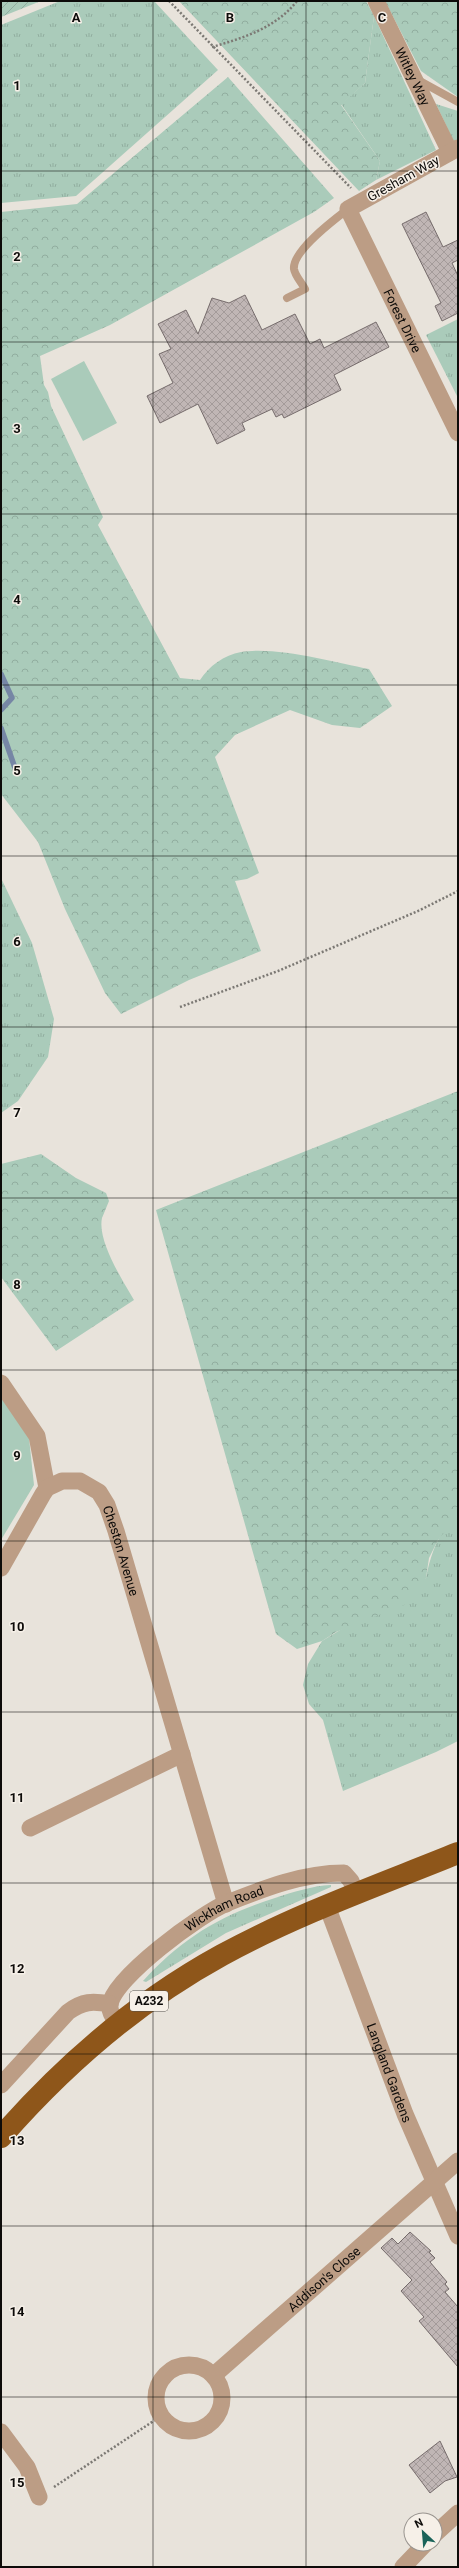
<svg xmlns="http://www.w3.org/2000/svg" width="459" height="2568" font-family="Roboto,sans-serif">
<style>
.grass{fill:url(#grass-tufts)}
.forest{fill:url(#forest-crowns)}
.park{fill:#aacbba}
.garden{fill:url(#garden-furrows)}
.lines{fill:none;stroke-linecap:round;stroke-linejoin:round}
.stream{stroke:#7686a5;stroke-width:5.5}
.building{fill:url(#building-cross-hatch);stroke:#766c6c}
.path{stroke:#7c7974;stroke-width:2.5;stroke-dasharray:2 2;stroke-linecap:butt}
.service{stroke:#bc9d85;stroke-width:8}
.minor{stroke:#bc9d85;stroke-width:17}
.trunk{stroke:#8e561a;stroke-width:22}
.grid{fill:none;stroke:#0d0b09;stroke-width:1;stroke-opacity:0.55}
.labels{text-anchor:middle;stroke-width:3;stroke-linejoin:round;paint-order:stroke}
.shield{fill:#f6f0e8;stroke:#53504c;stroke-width:1}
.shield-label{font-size:12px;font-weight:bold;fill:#0d0b09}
.street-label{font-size:13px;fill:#0d0b09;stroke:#f6f0e8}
.grid-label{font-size:13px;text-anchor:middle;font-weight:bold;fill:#0d0b09;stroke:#f6f0e8;stroke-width:3;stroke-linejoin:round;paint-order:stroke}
</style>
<defs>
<pattern id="grass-tufts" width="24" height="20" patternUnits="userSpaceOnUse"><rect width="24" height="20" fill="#aacbba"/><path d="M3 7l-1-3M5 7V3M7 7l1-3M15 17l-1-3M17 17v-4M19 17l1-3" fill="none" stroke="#91ad9f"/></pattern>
<pattern id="forest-crowns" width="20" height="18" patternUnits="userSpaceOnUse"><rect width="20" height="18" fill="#aacbba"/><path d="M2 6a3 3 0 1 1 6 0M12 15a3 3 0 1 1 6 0" fill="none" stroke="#91ad9f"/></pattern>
<pattern id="garden-furrows" width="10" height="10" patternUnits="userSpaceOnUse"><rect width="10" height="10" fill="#aacbba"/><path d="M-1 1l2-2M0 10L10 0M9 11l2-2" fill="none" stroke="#91ad9f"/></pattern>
<pattern id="building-cross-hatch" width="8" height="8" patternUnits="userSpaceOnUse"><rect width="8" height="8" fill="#c0b6b5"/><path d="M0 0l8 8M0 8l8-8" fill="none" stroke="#a49b9a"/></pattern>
</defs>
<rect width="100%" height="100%" fill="#e8e3db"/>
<g class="grass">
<polygon points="60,1 154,1 218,70 76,196 1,203 1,25"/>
<polygon points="374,16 436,150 376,180 380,161 341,104 365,83"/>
<polygon points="436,104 458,111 458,140 454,142"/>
<polygon points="458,319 458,398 426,335"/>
<polygon points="1,878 32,943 54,1019 48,1057 18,1101 1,1113"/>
<path d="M 458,1515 L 458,1741 L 436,1752 L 343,1791 L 323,1720 L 309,1704 L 303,1685 L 308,1664 L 322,1641 L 426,1578 C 430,1556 439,1529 458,1515 Z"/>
<path d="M 331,1885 L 331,1887 L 226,1933 L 146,1982 L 143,1981 C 181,1939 220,1915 275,1898 C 293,1892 312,1886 331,1885 Z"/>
</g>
<g class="forest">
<polygon points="179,1 366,1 374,16 365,83 341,105 380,161 376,180 359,191"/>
<polygon points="385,1 458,1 458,97 421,71"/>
<path d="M 228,77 L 334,198 L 314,212 L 110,325 L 40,356 L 44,385 L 48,392 L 51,406 L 103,517 L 98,525 L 180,678 L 200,680 C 209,666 224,655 241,652 C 276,646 334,662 369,669 L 392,706 L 360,728 L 332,725 L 290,710 L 235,735 L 215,757 L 259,873 L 247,879 L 235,881 L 261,951 L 189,980 L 121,1014 L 105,993 L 65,909 L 38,842 L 1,794 L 1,212 L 77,204 Z"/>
<polygon points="458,1091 458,1515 438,1540 429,1558 426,1578 404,1605 336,1632 322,1641 297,1649 276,1634 156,1210"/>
<path d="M 41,1154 L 76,1178 L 106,1193 L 109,1201 C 107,1206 104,1213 102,1218 C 97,1241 123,1281 134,1300 L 56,1351 L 1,1277 L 1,1164 Z"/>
</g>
<g class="park">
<polygon points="84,361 117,423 83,441 51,379"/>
<polygon points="1,1397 29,1438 34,1485 1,1540"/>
</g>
<polygon class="garden" points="1,1 41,1 1,17"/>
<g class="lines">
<g class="stream">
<polyline points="1,674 12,698 1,710"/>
<polyline points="1,728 15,768"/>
</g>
</g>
<g class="building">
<polygon points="426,212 443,247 458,240 458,260 452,263 458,276 458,313 442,321 435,306 441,303 402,224"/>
<polygon points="245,295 262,330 295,314 310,344 320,339 324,348 376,322 389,347 334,375 341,390 284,418 282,414 276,417 272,409 242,423 245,430 217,444 198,404 160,423 147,396 173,383 159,354 171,349 158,324 186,310 198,334 212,298 229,303"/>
<polygon points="410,2232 431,2251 429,2252 435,2258 430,2262 447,2282 445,2284 449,2289 445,2292 458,2307 458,2367 419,2321 424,2317 401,2291 412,2280 381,2248 392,2238 398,2244"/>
<polygon points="440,2441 457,2477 445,2481 430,2493 409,2465"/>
</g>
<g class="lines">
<g class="path">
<polyline points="169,1 351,188"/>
<path d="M 212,47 C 243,38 276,28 297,1"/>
<polyline points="180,1007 278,971 418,911 458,891"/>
<polyline points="54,2487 155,2420"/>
</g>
<g class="service">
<polyline points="418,80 458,102"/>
<path d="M 287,298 L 305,289 C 302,283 295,276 294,269 C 292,251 335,219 348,209"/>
</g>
<g class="minor">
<path id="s1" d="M 376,1 L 450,152"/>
<path id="s2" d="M 458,148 L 348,209 L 458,433"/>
<polyline points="1,1383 37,1436 47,1488"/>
<path id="s3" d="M 1,1568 L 43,1494 L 47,1488 L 62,1481 L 80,1481 L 99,1492 L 107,1505 L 116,1531 L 226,1904"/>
<polyline points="30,1828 182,1754"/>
<path id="s4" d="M 327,1906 L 405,2114 L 458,2236"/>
<path id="s5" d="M 118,2024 C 114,2018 109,2013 110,2005 C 113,1978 202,1913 227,1903 C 265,1888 303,1873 344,1873 L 351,1881 L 356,1894"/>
<path d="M 1,2085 L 68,2012 C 83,2001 92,2001 110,2004"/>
<circle cx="189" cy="2398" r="33"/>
<path id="s6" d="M 214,2375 L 458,2161"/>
<polyline points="1,2432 27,2467 39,2497"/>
<polyline points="435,2534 458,2513"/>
<polyline points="403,2567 425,2544"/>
</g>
<path class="trunk" d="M 1,2137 C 64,2065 138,2001 222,1955 C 297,1914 379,1885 458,1853"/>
</g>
<path class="grid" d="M 153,1 L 153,2567M 306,1 L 306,2567M 1,171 L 458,171M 1,342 L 458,342M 1,514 L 458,514M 1,685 L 458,685M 1,856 L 458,856M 1,1027 L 458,1027M 1,1198 L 458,1198M 1,1370 L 458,1370M 1,1541 L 458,1541M 1,1712 L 458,1712M 1,1883 L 458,1883M 1,2054 L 458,2054M 1,2226 L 458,2226M 1,2397 L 458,2397"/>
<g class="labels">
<rect class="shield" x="130" y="1991" width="38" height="20" rx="3"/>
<g class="shield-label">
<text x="149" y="2005">A232</text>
</g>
<g class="street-label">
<text dy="5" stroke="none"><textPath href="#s1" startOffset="84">Witley Way</textPath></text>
<text transform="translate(403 178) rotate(-29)" y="5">Gresham Way</text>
<text dy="5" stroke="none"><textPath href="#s2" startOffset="250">Forest Drive</textPath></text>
<text dy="5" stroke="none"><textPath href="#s3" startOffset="212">Cheston Avenue</textPath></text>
<text dy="5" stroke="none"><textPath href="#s5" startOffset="174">Wickham Road</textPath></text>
<text dy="5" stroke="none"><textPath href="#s4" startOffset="178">Langland Gardens</textPath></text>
<text dy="5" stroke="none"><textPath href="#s6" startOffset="146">Addison's Close</textPath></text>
</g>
</g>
<g class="grid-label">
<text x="76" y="22">A</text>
<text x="230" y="22">B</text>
<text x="382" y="22">C</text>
<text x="17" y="90">1</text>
<text x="17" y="261">2</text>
<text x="17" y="433">3</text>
<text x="17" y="604">4</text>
<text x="17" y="775">5</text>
<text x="17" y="946">6</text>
<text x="17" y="1117">7</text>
<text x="17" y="1289">8</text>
<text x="17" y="1460">9</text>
<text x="17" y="1631">10</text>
<text x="17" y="1802">11</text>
<text x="17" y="1973">12</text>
<text x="17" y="2145">13</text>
<text x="17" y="2316">14</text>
<text x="17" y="2487">15</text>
</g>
<rect width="459" height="2568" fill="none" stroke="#0d0b09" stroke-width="4"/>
<g transform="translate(423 2532) rotate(334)"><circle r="19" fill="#f6f0e8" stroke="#99948f"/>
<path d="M0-3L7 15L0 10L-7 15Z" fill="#1a6359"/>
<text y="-6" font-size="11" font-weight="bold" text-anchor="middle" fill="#0d0b09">N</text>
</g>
</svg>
